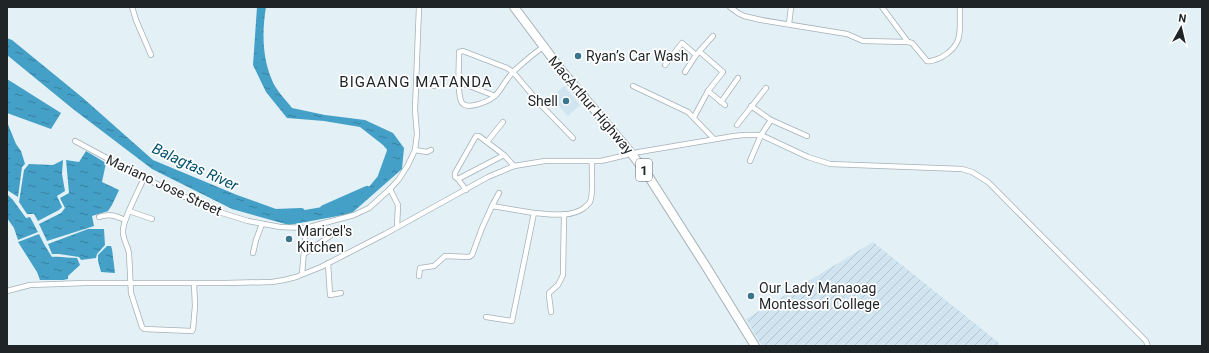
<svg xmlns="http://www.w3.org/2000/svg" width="1209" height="353" font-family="Roboto,sans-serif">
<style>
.built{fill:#d0e5f0}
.industrial{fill:url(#industrial-furrows)}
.water{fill:url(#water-ripples)}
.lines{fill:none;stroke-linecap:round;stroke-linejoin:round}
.river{stroke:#44a0c6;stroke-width:8}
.street-casing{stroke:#a4b1b7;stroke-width:6}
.highway-casing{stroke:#a4b1b7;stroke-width:10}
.street{stroke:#fff;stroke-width:4.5}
.highway{stroke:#fff;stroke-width:8}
.poi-dot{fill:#3a748d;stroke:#fff;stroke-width:1.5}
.labels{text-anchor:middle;stroke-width:3.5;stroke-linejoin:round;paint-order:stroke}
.shield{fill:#fff;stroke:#626668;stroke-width:1}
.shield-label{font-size:13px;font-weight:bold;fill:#1f2427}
.poi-label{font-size:14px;fill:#1f2427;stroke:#fff;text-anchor:start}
.street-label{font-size:14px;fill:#1f2427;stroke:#fff}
.neighbourhood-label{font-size:15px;letter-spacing:1px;fill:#1f2427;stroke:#fff}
.water-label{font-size:15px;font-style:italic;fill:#00516b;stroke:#fff}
</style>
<defs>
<pattern id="industrial-furrows" width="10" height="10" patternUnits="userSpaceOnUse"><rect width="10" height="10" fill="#d0e5f0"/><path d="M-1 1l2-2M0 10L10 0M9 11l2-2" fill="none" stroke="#b2c4ce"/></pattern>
<pattern id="water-ripples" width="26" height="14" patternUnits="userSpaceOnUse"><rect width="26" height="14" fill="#44a0c6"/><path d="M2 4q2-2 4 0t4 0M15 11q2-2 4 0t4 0" fill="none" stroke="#3882a1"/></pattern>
</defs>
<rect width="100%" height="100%" fill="#e3f1f7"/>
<polygon class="built" points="564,86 580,105 568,116 551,97"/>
<polygon class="industrial" points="873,242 998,342 999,346 762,346 746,319"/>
<g class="water">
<path d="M 257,7 L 266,7 C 262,31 262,57 272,80 C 275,89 286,100 292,108 L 325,115 L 365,120 L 393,133 L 404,148 L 402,169 L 353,212 L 349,214 L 289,225 L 232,209 L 152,169 L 73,109 L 7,55 L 7,38 L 12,40 L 83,98 L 153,160 L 237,195 L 287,213 L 346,203 L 368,188 L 388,164 L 389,152 L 383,145 L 360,127 L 324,121 L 287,118 L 266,92 L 253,65 Z"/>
<polygon points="7,79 61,113 51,129 7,113"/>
<polygon points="7,122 16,144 21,151 25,164 22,167 18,197 7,190"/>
<polygon points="86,151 106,163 102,182 119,190 112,205 108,211 92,216 94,226 47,241 39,224 61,213 65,208 60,198 69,193 66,160 79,162"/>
<polygon points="63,160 62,174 65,191 57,196 62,207 59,210 38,221 34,214 27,214 19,202 24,170 29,164 53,165"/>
<polygon points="7,194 13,200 26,218 30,217 38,232 18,240 14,228 7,218"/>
<polygon points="88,229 104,229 105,245 97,254 96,258 81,260 79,257 59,254 52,254 48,244"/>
<path d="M 39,234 L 44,244 L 52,257 C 60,256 68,258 77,258 L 80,265 L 68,276 L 68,279 L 63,280 L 40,280 L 37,272 L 18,242 Z"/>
<polygon points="107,246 111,246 112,249 115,273 101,272 98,261 98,255"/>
</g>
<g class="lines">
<g class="river">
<polyline points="382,176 391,151"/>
<polyline points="324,209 367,190"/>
<polyline points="275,213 301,212"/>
</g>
<defs>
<g id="street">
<polyline points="132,7 136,20 151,55"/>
<polyline points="730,7 738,13 744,16 761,20 847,34 863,41 908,42"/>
<path d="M 882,7 L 908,42 L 912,43 L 927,61 C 933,62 937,59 942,57 C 965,43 959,30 960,7"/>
<polyline points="789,24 791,7"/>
<path d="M 543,47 C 533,54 524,62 515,70 C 507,77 503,87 496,95 C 490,101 465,112 461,101 C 457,91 459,66 459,55 L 459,52 L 463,51 L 507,68 L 513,72 L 541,105 L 573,138"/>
<polyline points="665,65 682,43 696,55"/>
<polyline points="685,72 696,55 713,36"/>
<polyline points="416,80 434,86"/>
<polyline points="459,82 495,96"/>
<polyline points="633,86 688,112 714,139"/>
<polyline points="708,91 725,105"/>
<polyline points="721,102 738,78"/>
<polyline points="751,106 771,120 807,136"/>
<polyline points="694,117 708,91 723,72 700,52"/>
<polyline points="737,125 766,88"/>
<polyline points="75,141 144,178 196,202 219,212 248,221 280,227 306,228 354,215 369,208 390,189 399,179 408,165 415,150 417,134 415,110 419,7"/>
<polyline points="487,142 503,122"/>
<polyline points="415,150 427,152 431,150"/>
<polyline points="750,161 761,135 771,120"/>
<path d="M 144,178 C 139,190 122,221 123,232 C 123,240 128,246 129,253 L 131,293 L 142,327 L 144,329 L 192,331 L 193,329 L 195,306 L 194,283"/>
<polyline points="458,179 504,155 514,166"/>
<polyline points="390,189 398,205 397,227"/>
<polyline points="466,190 458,179 455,177 455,173 476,136 479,136 504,155"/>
<polyline points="492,206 499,193"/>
<polyline points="129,211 152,219"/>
<path d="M 99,217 C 109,213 116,216 125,220"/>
<polyline points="253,253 256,240 262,224"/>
<polyline points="304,254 330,236"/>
<polyline points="328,263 330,295 341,293"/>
<polyline points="302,274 306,228"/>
<polyline points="419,276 420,268 434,266 445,256 469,257 472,255 482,228 492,206 534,213"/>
<polyline points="7,291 30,285 85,283 225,283 272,282 284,280 296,277 321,267 385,234 488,177 514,166 545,161 601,161 639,152 734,136 744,135 761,135 808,157 830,164 962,169 972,172 988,182 1146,341 1148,346"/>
<polyline points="551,312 549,296 549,293 558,285 563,275 564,214"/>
<path d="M 486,317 L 512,321 L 534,213 C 551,214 570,218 584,208 C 586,206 589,204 590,202 C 594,194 591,170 592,161"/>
</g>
<polyline id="highway" points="514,7 562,71 631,153 647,174 707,268 755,346"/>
</defs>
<use href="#street" class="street-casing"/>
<use href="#highway" class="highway-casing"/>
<use href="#street" class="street"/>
<use href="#highway" class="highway"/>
</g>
<g class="poi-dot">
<circle cx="578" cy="56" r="4"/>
<circle cx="566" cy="101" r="4"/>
<circle cx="289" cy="239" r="4"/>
<circle cx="751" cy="296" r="4"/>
</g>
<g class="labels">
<rect class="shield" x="636" y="159" width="16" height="22" rx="3"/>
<g class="shield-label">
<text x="644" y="175">1</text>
</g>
<g class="poi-label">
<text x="586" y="61">Ryan’s Car Wash</text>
<text x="558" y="106" text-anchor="end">Shell</text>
<text x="297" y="236">Maricel's<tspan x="297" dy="16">Kitchen</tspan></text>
<text x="759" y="293">Our Lady Manaoag<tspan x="759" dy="16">Montessori College</tspan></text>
</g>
<g class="street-label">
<text transform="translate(591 105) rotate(50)" y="5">MacArthur Highway</text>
<text transform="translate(164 185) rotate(25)" y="5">Mariano Jose Street</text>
</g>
<g class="neighbourhood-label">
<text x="416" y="87">BIGAANG MATANDA</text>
</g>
<g class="water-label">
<text transform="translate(195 167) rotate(25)" y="5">Balagtas River</text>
</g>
</g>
<rect width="1209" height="353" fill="none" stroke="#1f2427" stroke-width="16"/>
<g transform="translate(1181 28) rotate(8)" stroke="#ffffff" stroke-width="3" paint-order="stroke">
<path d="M0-3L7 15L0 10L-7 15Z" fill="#1f2427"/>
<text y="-6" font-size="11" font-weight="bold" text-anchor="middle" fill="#1f2427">N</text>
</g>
</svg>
